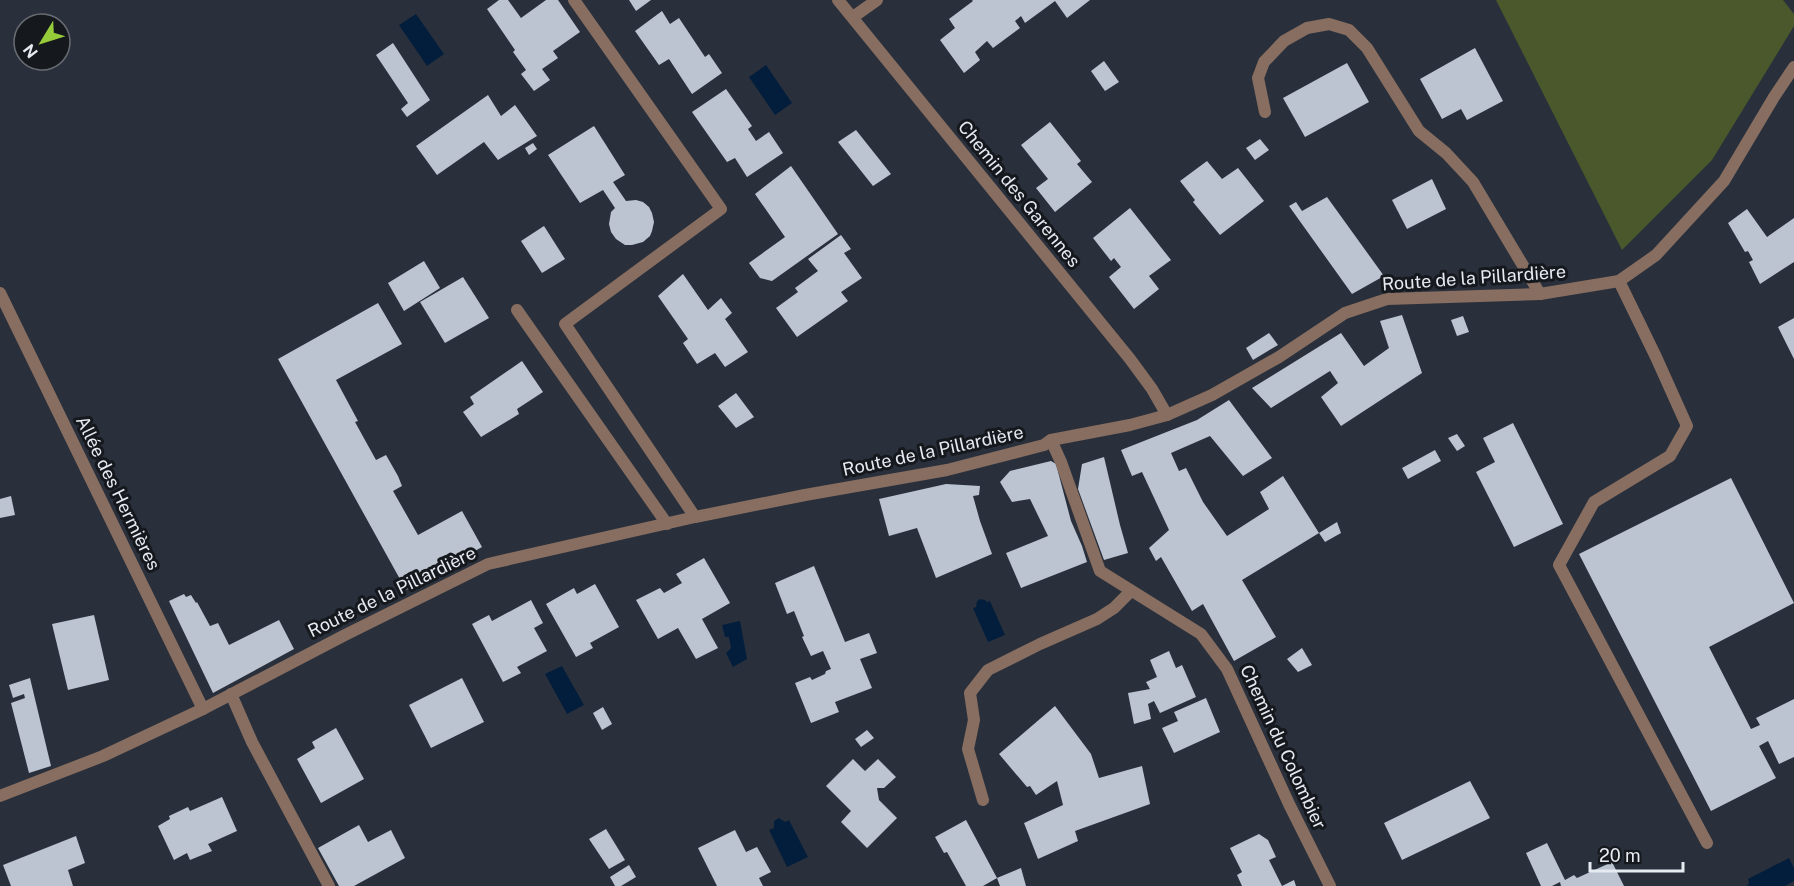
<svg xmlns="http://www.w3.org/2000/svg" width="1794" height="886" font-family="'Public Sans',sans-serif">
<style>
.green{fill:#4a582b}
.water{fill:#031e3c}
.building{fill:#bcc4d2}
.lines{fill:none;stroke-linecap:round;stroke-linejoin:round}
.service{stroke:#876e61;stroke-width:12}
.minor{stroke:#876e61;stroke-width:12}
.labels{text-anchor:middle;stroke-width:6;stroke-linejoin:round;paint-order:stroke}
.street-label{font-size:18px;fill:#e6eaf1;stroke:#15181d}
</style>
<rect width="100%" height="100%" fill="#2a303b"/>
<polygon class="green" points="1496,0 1783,0 1794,14 1794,26 1712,160 1622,250"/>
<g class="water">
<polygon points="416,14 444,54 427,66 399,25"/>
<polygon points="766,65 792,103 775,115 749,77"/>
<polygon points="980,599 985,600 987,602 990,601 1005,635 988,642 973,608 976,607 977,601"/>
<polygon points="740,621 747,659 733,667 726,653 731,648 729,637 725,637 722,625"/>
<polygon points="562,666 584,705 567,714 545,674"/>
<polygon points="779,818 785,822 789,820 808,857 787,867 769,830 774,828 774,821"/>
<polygon points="1789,858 1794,868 1794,881 1785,886 1747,886 1749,883 1748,879"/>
</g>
<g class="building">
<polygon points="499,0 508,0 521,18 546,0 558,0 580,32 553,51 558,58 542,69 550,80 534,91 521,74 526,70 513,52 515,50 487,9"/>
<polygon points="629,0 651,0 636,11"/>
<polygon points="972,0 1090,0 1067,18 1055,1 1025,23 1021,16 1015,21 1020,28 993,48 987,41 975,52 980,60 964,73 940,40 955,28 949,19 973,1"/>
<polygon points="662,11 670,24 679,18 705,57 709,54 722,73 692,94 669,59 659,65 635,31"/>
<polygon points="393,43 430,100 407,117 401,109 408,103 376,55"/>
<polygon points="1475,48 1503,101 1467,120 1461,109 1442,119 1420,79"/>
<polygon points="1104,61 1119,82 1105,91 1091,71"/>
<polygon points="1347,63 1369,102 1305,137 1283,98"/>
<polygon points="726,89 752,126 748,129 756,141 769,132 783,153 747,177 735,158 727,162 692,112"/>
<polygon points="488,95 501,116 515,105 537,136 498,160 484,142 437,175 416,146"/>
<polygon points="1050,122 1081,161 1077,164 1092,182 1055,212 1036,188 1048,179 1021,145"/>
<polygon points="594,126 625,175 613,182 626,201 636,200 643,202 649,207 652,213 654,222 652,231 650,236 643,242 632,245 625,245 616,239 611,232 609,224 611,212 615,208 603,190 580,203 548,155"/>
<polygon points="856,130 891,174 873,186 838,142"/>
<polygon points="1260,139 1269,150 1255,160 1246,148"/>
<polygon points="533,143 537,149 529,155 525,148"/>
<polygon points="1207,161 1222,179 1238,168 1264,201 1220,235 1193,202 1195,200 1180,181"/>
<polygon points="791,166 838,234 772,281 760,278 749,263 785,237 755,194"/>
<polygon points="1432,179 1446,209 1407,229 1392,200"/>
<polygon points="1327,197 1384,276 1352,294 1289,206 1296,202 1302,211"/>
<polygon points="1130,208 1171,260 1149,276 1159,289 1134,309 1109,277 1121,267 1114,258 1111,261 1093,238"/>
<polygon points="1747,209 1767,237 1794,218 1794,262 1760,284 1749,262 1753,260 1748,251 1745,252 1728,223"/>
<polygon points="544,226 565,259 542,273 521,241"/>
<polygon points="841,235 851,249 844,253 862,278 841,292 848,301 797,337 776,308 798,292 795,288 818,271 808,259"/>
<polygon points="424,261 440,288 404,311 388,283"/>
<polygon points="683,274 708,310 721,298 732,313 725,319 748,352 725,367 715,353 697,364 683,343 688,339 658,296"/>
<polygon points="463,277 489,318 445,343 420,302"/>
<polygon points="378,303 402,344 336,380 358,421 355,422 376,460 386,455 398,476 402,486 393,491 418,535 462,511 482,547 406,590 278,359"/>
<polygon points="1402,315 1422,373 1341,426 1321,397 1338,383 1330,371 1271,408 1252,388 1341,333 1364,366 1389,348 1380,321"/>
<polygon points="1463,316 1469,332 1457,336 1451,320"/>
<polygon points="1794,318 1794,359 1778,327"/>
<polygon points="1269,333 1278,345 1253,360 1246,348"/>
<polygon points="522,361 543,392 517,409 519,414 481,437 463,412 474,404 470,397"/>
<polygon points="736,393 754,417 736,428 718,406"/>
<polygon points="1229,400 1272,458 1243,476 1210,436 1171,453 1179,471 1186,468 1203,502 1227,536 1269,509 1260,492 1283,476 1319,533 1242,580 1276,637 1234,661 1203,604 1192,611 1161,557 1156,561 1149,548 1169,530 1142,472 1132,476 1121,450 1197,420"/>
<polygon points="1513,423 1563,524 1514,547 1476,472 1495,462 1483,438"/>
<polygon points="1457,434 1465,446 1457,451 1448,438"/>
<polygon points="1435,450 1441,461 1408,479 1402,468"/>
<polygon points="1104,457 1120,525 1128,553 1104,560 1078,489 1082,464"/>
<polygon points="1051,461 1056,464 1071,521 1082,546 1087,562 1021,588 1006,553 1048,536 1030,499 1012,502 1000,482 1010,471"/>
<polygon points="1731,478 1794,603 1709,647 1751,729 1760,725 1756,718 1794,699 1794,757 1779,764 1768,741 1759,746 1776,778 1711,811 1579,554"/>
<polygon points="946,484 980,486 979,495 973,496 980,521 992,554 936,578 917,528 889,536 879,499"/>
<polygon points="11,496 15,515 0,518 0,499"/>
<polygon points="1337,522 1341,533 1325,542 1319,533"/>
<polygon points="704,558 730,603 702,619 718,648 696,659 678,628 658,639 636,600 660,588 664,593 682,583 676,574"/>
<polygon points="814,566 845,642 869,633 877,653 860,659 872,688 835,702 839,712 811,723 795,683 810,677 812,680 825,674 826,671 831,669 823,651 811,656 802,637 804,636 794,611 787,614 775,583"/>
<polygon points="595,584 619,627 590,643 593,648 576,657 546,604 574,588 577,594"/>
<polygon points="184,594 186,597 191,595 196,603 197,602 210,626 218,623 229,645 279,620 294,649 213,693 169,601"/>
<polygon points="531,600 543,623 534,628 547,651 517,667 521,673 503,682 472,624 489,615 492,621"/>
<polygon points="94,615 109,680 68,690 52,624"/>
<polygon points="1302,648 1312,665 1298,672 1287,659"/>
<polygon points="1169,651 1176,668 1182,665 1196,697 1160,713 1154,701 1148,704 1151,719 1134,724 1128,693 1150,689 1146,682 1157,677 1150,660"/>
<polygon points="30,678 51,766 29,773 11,703 25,698 24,694 13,698 9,685"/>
<polygon points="462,678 484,722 431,748 409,705"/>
<polygon points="1206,698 1220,732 1174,753 1162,728 1178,721 1174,712"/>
<polygon points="1055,706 1091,754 1099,778 1142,766 1150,804 1075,831 1078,841 1038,859 1024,823 1063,805 1057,781 1036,795 1030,786 1027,787 999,754"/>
<polygon points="603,707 612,724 602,730 593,713"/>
<polygon points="336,728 364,779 321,803 297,759 315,748 312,742"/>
<polygon points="867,730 874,738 861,747 855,739"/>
<polygon points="853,759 865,771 878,759 896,777 884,788 877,788 879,800 897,818 867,848 841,822 851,811 826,786"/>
<polygon points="1470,781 1490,818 1402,860 1384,823"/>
<polygon points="222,797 237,831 208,844 212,851 190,860 187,853 174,860 158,826 170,819 169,816 188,807 190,811"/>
<polygon points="966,820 997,878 1021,868 1026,886 1000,886 997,878 983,886 966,886 947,852 944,853 935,837"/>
<polygon points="359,825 368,842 391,830 405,858 354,886 339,886 318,848"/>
<polygon points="606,829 625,860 609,869 589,839"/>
<polygon points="735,830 746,852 757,847 771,872 759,878 763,886 717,886 698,848"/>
<polygon points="1259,834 1268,840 1276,857 1269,860 1282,886 1242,886 1237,875 1242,872 1230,848"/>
<polygon points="76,836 85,863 68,870 73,886 11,886 3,865"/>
<polygon points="1547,843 1565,880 1574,875 1577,878 1612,862 1624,886 1561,886 1560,882 1552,886 1541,886 1526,853"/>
<polygon points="629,865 636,877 621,886 615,886 610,877"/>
<polygon points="1294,880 1296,886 1282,886"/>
</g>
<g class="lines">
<g class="service">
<polyline points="1265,112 1258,78 1264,62 1284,41 1307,28 1329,24 1349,30 1367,48 1419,131 1446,153 1473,182 1540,294"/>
<polyline points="1619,281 1656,357 1687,426 1670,456 1594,502 1559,565 1707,843"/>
<polyline points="517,310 667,524"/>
<polyline points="231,694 252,742 329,886"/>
</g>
<g class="minor">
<polyline points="574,0 721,209 565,324 695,517"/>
<polyline points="838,0 1130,359 1152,389 1167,415"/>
<polyline points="853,17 877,0"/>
<polyline points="0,293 203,709"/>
<polyline points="1051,440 1061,462 1100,571 1201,634 1227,669 1289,804 1330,886"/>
<polyline points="0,796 103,756 203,709 345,635 488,564 695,517 805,495 947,470 1044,445 1051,440 1130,425 1167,415 1212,395 1279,357 1345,313 1387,299 1540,294 1619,281 1656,255 1724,181 1774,97 1794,67"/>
<polyline points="983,800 968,749 974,720 970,693 988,670 1040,644 1097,619 1114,608 1131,591"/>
</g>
</g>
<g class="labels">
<g class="street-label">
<text transform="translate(1019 194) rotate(51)" y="6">Chemin des Garennes</text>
<text transform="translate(1474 278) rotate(-4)" y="6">Route de la Pillardière</text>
<text transform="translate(933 451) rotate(-12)" y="6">Route de la Pillardière</text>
<text transform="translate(118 493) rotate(64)" y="6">Allée des Hermières</text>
<text transform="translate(392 592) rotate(-26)" y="6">Route de la Pillardière</text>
<text transform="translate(1283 747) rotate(65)" y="6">Chemin du Colombier</text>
</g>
</g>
<g transform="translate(42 42) rotate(232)"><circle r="28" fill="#15181d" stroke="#696c72" stroke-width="1.5"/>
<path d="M0-4.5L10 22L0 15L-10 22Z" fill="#96cc3a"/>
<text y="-9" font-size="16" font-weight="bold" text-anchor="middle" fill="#e6eaf1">N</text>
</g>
<path d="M1590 862v9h93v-9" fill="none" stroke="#e6eaf1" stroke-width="3"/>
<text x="1599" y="862" font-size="18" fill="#e6eaf1" stroke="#15181d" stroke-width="4.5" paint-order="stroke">20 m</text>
</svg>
